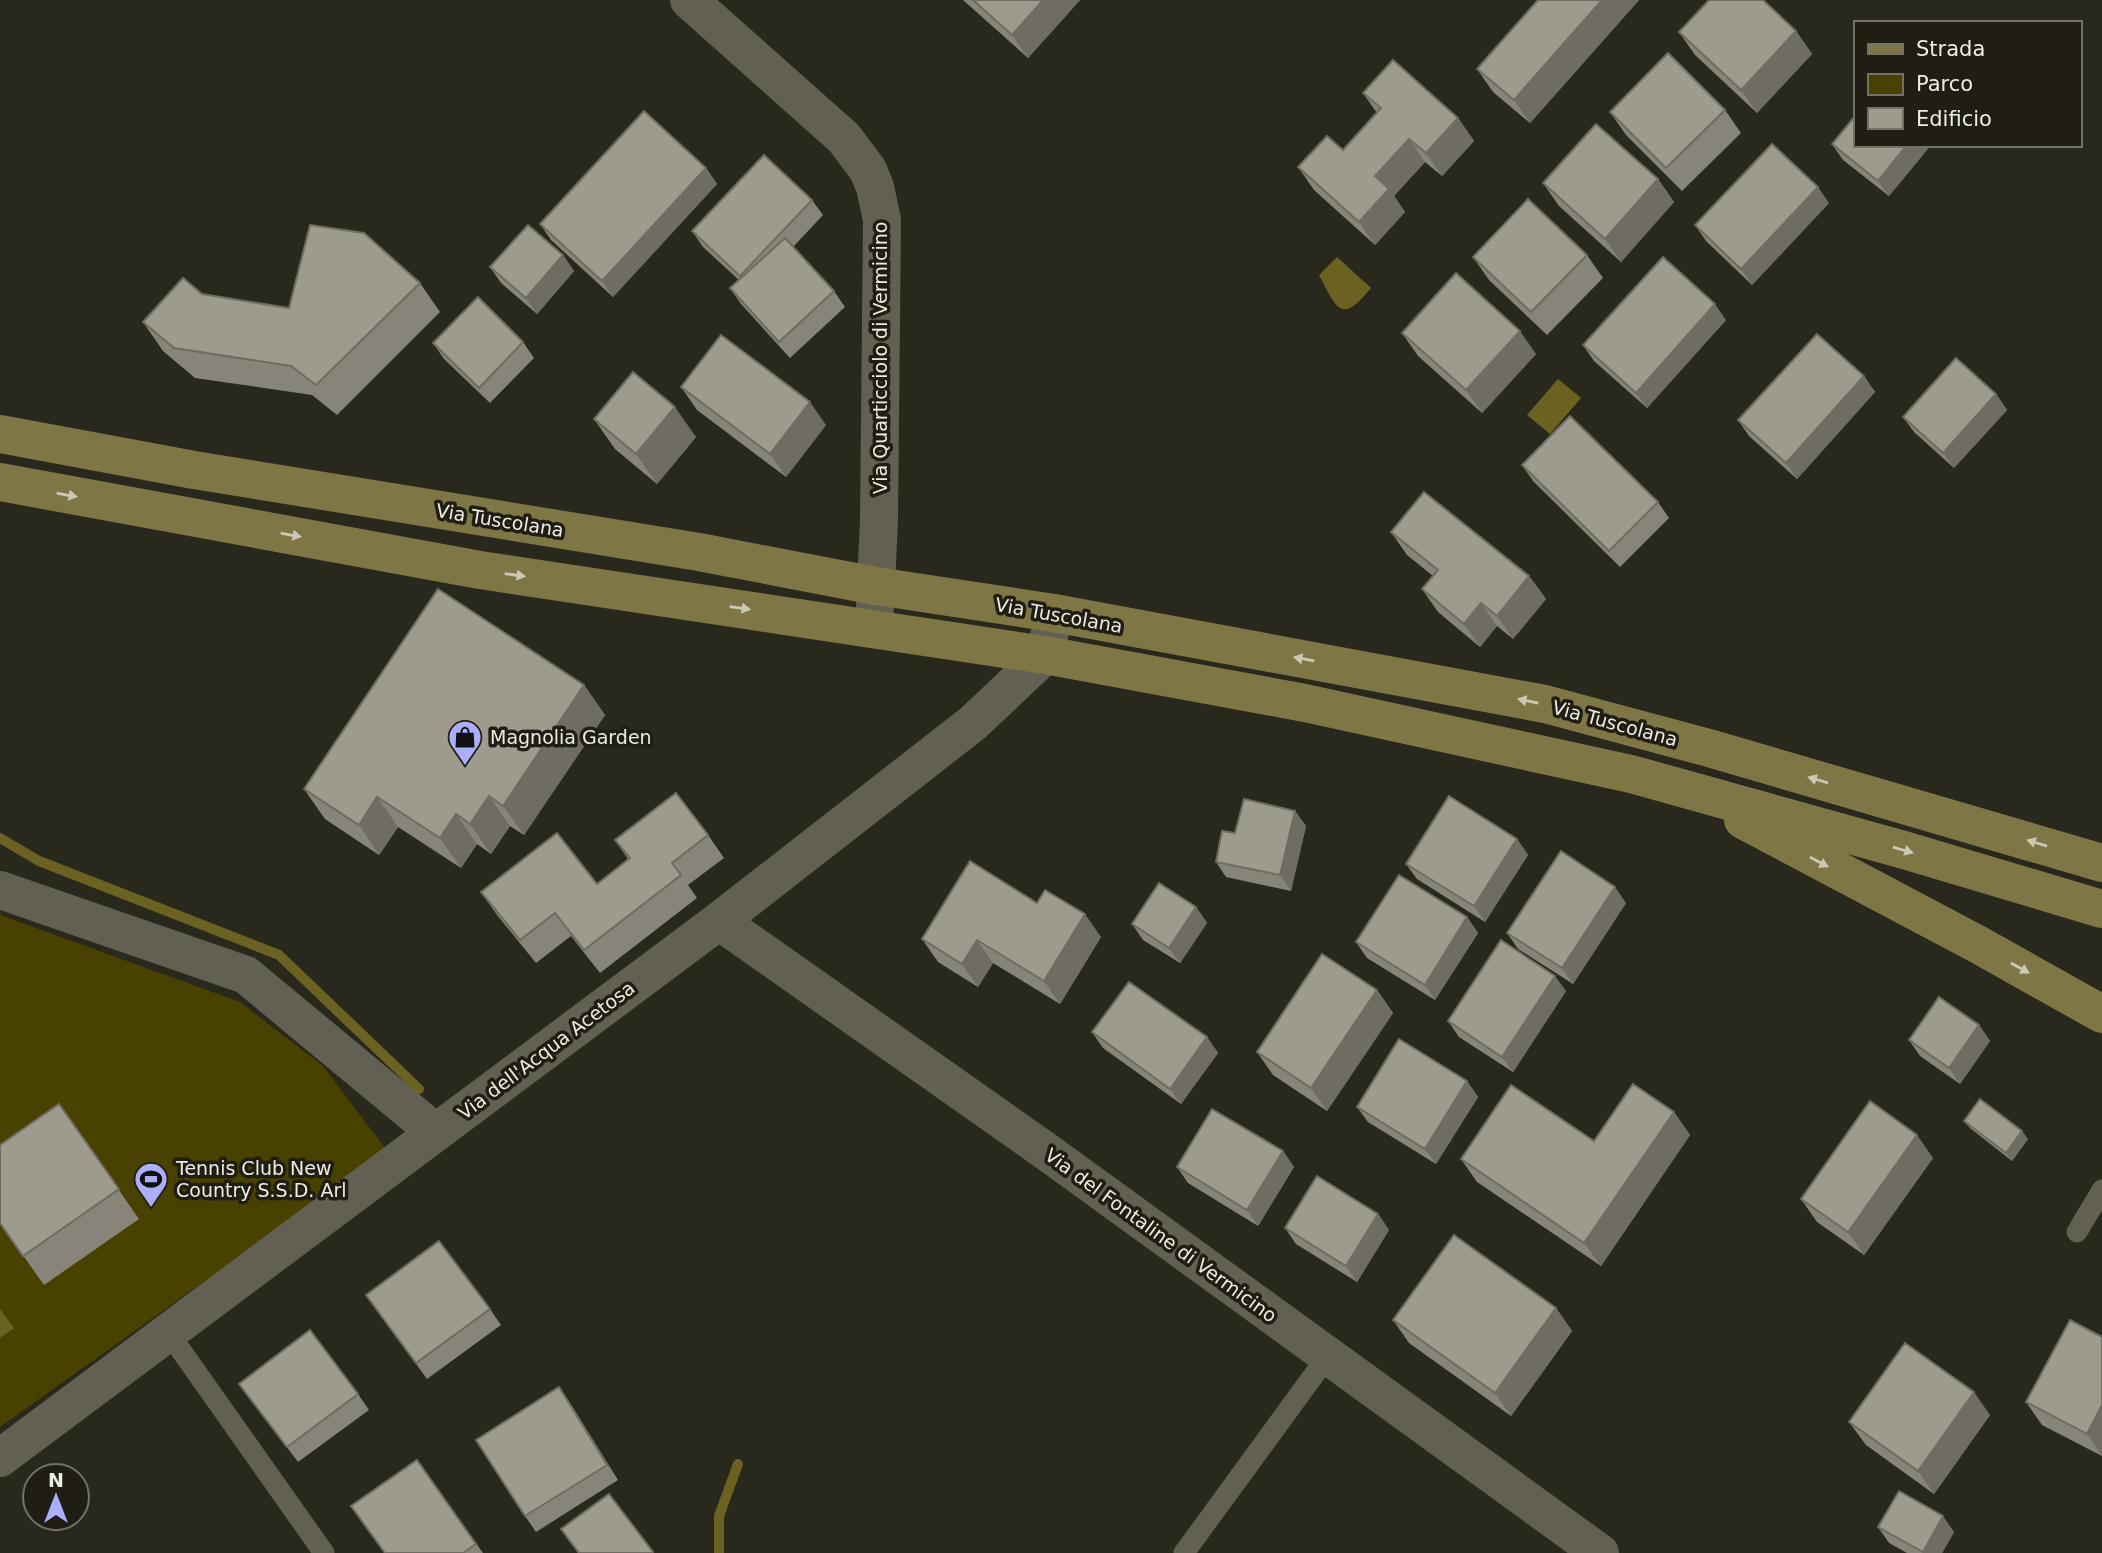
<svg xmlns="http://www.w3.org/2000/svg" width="2102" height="1553" font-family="'DejaVu Sans',sans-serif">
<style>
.green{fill:#494100}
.water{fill:#6b6222}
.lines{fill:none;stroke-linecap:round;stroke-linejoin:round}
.stream{stroke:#6b6222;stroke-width:10}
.service{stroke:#626053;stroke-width:21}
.minor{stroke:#626053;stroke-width:38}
.primary{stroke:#7e7745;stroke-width:38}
.wall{fill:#878579}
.shaded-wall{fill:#6e6c63}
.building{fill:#9d9b8d;stroke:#6e6c63;stroke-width:2}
.oneway{fill:#cbc8b4}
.labels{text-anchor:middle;stroke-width:7;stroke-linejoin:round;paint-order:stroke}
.street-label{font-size:19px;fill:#ecebe4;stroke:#201e13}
.poi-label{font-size:19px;fill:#ecebe4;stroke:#201e13;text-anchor:start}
</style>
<rect width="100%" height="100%" fill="#29281c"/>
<polygon class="green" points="0,913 3,916 240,1002 323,1066 385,1148 219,1271 0,1427"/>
<g class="water">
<path d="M 1337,257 L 1371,288 C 1341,325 1337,309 1319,275 Z"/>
<polygon points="1558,379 1581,398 1550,434 1527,415"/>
<polygon points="0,1309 14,1328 0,1338"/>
</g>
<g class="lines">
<g class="stream">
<polyline points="0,838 39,861 279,955 419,1089"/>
<polyline points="719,1553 719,1516 738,1464"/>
</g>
<g class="service">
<polyline points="2077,1232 2102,1190"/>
<polyline points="168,1332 324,1553"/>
<polyline points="1184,1553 1327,1357"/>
</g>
<g class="minor">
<polyline points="689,0 844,138 868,170 875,187 882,220 879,520 874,628"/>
<polyline points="0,890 246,975 435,1132"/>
<polyline points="719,921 1047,1152 1600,1553"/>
<polyline points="0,1458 719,921 973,723 1045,655 1054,613"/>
</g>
<g class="primary">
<polyline points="0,434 194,470 699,552 876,586 1054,613 1545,704 1709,748 2102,863"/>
<polyline points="0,482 480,570 1045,655 1305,703 1631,774 1904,850 2102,909"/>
<polyline points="1743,820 1979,945 2102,1014"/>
</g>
</g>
<g class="wall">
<polygon points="963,0 1080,0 1028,58"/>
<polygon points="1538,0 1639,0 1530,123 1493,92 1477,69"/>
<polygon points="1796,31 1812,54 1757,113 1695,55 1679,32"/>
<polygon points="1363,93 1458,118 1474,141 1442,176 1425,162 1394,196 1405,212 1375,245 1314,190 1298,167 1343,150 1377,113"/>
<polygon points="1725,110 1741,133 1682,191 1626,135 1610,112"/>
<polygon points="1832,144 1855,145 1931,145 1889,196 1843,160"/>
<polygon points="706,168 717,184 613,297 551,240 540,224"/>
<polygon points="1658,179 1674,202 1621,262 1559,206 1543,183"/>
<polygon points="812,200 823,215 793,247 834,291 845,307 790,358 741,304 730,288 739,280 703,247 692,231"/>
<polygon points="1829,203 1752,285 1706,241 1695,225"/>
<polygon points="563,255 574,271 537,314 501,283 490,267"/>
<polygon points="1587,255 1603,278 1547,335 1489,280 1473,257"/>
<polygon points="420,283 440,312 337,415 312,395 195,378 163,351 143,322 202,294 289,308"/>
<polygon points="1726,320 1647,408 1594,361 1583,345"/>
<polygon points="1402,333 1536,354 1482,413 1418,356"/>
<polygon points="523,342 534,358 490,403 444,359 433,343"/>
<polygon points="1864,376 1875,392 1797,479 1749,436 1738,420"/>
<polygon points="681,387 826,425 786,477 697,410"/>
<polygon points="1996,394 2007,410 1954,468 1914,432 1903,417"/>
<polygon points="594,419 696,437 657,484 615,449"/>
<polygon points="1522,465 1658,502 1669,518 1620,567 1533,481"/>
<polygon points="1391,532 1529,576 1546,599 1513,639 1497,626 1480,647 1438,612 1422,589 1433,576 1407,555"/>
<polygon points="584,685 605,715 524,835 510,826 491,854 477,844 461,868 398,827 379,855 325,819 304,789"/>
<polygon points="1295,811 1306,826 1291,891 1226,877 1216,862 1235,833"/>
<polygon points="708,835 724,858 688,885 697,898 600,973 571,936 536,963 497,915 481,892 597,884 628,859 615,840"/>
<polygon points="1517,839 1528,855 1485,922 1417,879 1406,864"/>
<polygon points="1037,903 1101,937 1060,1004 993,963 978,987 938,962 922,939"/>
<polygon points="1626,903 1573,984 1518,949 1507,933"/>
<polygon points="1196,907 1207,923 1180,963 1143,940 1132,924"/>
<polygon points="1467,917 1478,933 1435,1000 1367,958 1356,942"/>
<polygon points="1377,990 1393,1013 1327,1111 1273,1075 1257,1052"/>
<polygon points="1566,991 1513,1072 1459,1037 1448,1021"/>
<polygon points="1979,1025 1990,1041 1960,1084 1920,1056 1909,1040"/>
<polygon points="1092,1032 1207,1037 1218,1053 1181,1104 1103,1048"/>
<polygon points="1467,1081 1478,1097 1436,1164 1368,1122 1357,1107"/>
<polygon points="59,1104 139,1219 44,1285 0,1223"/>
<polygon points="1674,1112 1690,1135 1601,1266 1477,1182 1461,1159 1594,1141"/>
<polygon points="1964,1121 2028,1139 2012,1161 1970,1128"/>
<polygon points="1283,1151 1294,1167 1258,1226 1188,1183 1177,1167"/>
<polygon points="1933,1158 1864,1255 1817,1222 1801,1199"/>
<polygon points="1378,1214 1389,1230 1357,1282 1296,1244 1285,1228"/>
<polygon points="1556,1308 1572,1331 1511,1416 1409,1343 1393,1320"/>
<polygon points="490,1309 501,1325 427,1379 377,1310"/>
<polygon points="2102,1337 2102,1456 2042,1425 2026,1402"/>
<polygon points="239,1384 358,1394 369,1410 298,1462"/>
<polygon points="570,1403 618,1480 536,1532 525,1516"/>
<polygon points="1990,1415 1934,1494 1866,1445 1849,1422"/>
<polygon points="417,1460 483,1553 385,1553"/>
<polygon points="1878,1527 1954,1532 1942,1553 1907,1553 1889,1543"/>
</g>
<g class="shaded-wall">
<polygon points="1043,0 1080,0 1028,58 1012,35"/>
<polygon points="1602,0 1639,0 1530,123 1514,100"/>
<polygon points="1796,31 1812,54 1757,113 1741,90"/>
<polygon points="1458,118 1474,141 1442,176 1426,153"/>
<polygon points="1409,139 1425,162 1394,196 1405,212 1375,245 1359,222 1375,176"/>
<polygon points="1907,145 1931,145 1889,196 1878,181"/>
<polygon points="706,168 717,184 613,297 602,281"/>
<polygon points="1658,179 1674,202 1621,262 1605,239"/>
<polygon points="1818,187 1829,203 1752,285 1741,269"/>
<polygon points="563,255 574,271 537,314 526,298"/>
<polygon points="1715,304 1726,320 1647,408 1636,393"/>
<polygon points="1520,331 1536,354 1482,413 1466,390"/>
<polygon points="1864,376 1875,392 1797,479 1786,463"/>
<polygon points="1996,394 2007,410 1954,468 1943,453"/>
<polygon points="810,402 826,425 786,477 770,454"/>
<polygon points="675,407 696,437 657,484 636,454"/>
<polygon points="1529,576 1546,599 1513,639 1497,616"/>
<polygon points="1481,603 1497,626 1480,647 1464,624"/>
<polygon points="584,685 605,715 524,835 503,806"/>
<polygon points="489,796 510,826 491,854 470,824"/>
<polygon points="377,797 398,827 379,855 359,825"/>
<polygon points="1295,811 1306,826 1291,891 1280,875"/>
<polygon points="456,814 477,844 461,868 440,838"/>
<polygon points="1517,839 1528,855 1485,922 1474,906"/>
<polygon points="1615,887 1626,903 1573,984 1562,968"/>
<polygon points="1196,907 1207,923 1180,963 1169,948"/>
<polygon points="1085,914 1101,937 1060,1004 1044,981"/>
<polygon points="1467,917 1478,933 1435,1000 1425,985"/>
<polygon points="977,940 993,963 978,987 962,964"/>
<polygon points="1555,976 1566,991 1513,1072 1502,1057"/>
<polygon points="1377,990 1393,1013 1327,1111 1311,1088"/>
<polygon points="1979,1025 1990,1041 1960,1084 1949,1068"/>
<polygon points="1207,1037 1218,1053 1181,1104 1170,1089"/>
<polygon points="1467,1081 1478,1097 1436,1164 1425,1149"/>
<polygon points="1674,1112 1690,1135 1601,1266 1584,1243"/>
<polygon points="2022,1131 2028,1139 2012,1161 2006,1153"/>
<polygon points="1917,1135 1933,1158 1864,1255 1848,1232"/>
<polygon points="1283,1151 1294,1167 1258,1226 1247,1210"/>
<polygon points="1378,1214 1389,1230 1357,1282 1346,1266"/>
<polygon points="1556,1308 1572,1331 1511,1416 1495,1393"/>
<polygon points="559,1387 570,1403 618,1480 607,1465"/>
<polygon points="1974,1392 1990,1415 1934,1494 1918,1471"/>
<polygon points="2102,1405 2102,1456 2087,1434"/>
<polygon points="1943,1516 1954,1532 1942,1553 1923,1553"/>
</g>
<g class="building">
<polygon points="973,0 1043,0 1012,35"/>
<polygon points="1538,0 1602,0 1514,100 1477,69"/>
<polygon points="1709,0 1763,0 1796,31 1741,90 1679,32"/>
<polygon points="1668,53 1725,110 1666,168 1610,112"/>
<polygon points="1393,60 1458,118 1426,153 1409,139 1375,176 1389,189 1359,222 1298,167 1327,136 1343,150 1381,108 1363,93"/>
<polygon points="644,111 706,168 602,281 540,224"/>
<polygon points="1855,116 1855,145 1907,145 1878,181 1832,144"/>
<polygon points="1596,124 1658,179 1605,239 1543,183"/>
<polygon points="1772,144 1818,187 1741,269 1695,225"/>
<polygon points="764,155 812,200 740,276 692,231"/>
<polygon points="1528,199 1587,255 1531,312 1473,257"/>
<polygon points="310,225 364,233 420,283 316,385 291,366 174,348 143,322 183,278 202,294 289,308"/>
<polygon points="528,225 563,255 526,298 490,267"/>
<polygon points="785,238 834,291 779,342 730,288"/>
<polygon points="1663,257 1715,304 1636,393 1583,345"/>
<polygon points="1456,273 1520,331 1466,390 1402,333"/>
<polygon points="478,297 523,342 479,388 433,343"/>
<polygon points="1817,334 1864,376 1786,463 1738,420"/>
<polygon points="721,335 810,402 770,454 681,387"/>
<polygon points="1956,358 1996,394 1943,453 1903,417"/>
<polygon points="633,372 675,407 636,454 594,419"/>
<polygon points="1570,416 1658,502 1609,551 1522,465"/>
<polygon points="1424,492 1529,576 1497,616 1481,603 1464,624 1422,589 1438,570 1391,532"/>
<polygon points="438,589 584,685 503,806 489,796 470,824 456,814 440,838 377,797 359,825 304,789"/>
<polygon points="676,793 708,835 672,863 681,875 584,950 555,913 520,940 481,892 557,833 597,884 630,858 615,840"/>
<polygon points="1449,796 1517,839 1474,906 1406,864"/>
<polygon points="1244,799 1295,811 1280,875 1216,862 1222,831 1235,833"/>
<polygon points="1561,851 1615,887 1562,968 1507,933"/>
<polygon points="970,861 1037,903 1045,890 1085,914 1044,981 977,940 962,964 922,939"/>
<polygon points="1399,875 1467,917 1425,985 1356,942"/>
<polygon points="1159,883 1196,907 1169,948 1132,924"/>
<polygon points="1501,940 1555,976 1502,1057 1448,1021"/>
<polygon points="1322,954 1377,990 1311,1088 1257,1052"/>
<polygon points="1129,982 1207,1037 1170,1089 1092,1032"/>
<polygon points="1939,997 1979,1025 1949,1068 1909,1040"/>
<polygon points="1399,1039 1467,1081 1425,1149 1357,1107"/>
<polygon points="1633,1084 1674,1112 1584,1243 1461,1159 1511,1085 1594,1141"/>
<polygon points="1980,1099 2022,1131 2006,1153 1964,1121"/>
<polygon points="1870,1101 1917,1135 1848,1232 1801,1199"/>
<polygon points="59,1104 119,1189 23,1256 0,1223 0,1145"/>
<polygon points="1212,1109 1283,1151 1247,1210 1177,1167"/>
<polygon points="1317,1176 1378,1214 1346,1266 1285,1228"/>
<polygon points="1454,1235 1556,1308 1495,1393 1393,1320"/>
<polygon points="439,1241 490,1309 416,1363 366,1295"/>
<polygon points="2070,1320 2102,1337 2102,1405 2087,1434 2026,1402"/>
<polygon points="310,1330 358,1394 287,1447 239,1384"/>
<polygon points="1905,1343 1974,1392 1918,1471 1849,1422"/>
<polygon points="559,1387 607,1465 525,1516 476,1440"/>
<polygon points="417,1460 476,1544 463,1553 385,1553 351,1506"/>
<polygon points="1899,1491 1943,1516 1923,1552 1878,1527"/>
<polygon points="609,1494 653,1552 652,1553 579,1553 561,1529"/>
</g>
<defs><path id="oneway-solid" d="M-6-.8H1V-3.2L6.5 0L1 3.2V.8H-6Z" transform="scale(1.75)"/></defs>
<g class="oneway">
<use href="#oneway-solid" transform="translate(67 495) rotate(10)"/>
<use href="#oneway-solid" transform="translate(291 535) rotate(10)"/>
<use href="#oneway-solid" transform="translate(515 575) rotate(8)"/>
<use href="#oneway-solid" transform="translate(740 608) rotate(8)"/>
<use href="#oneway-solid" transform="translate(1304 659) rotate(-170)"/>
<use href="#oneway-solid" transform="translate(1528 701) rotate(-169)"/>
<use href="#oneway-solid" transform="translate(1818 780) rotate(-164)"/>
<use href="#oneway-solid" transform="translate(2037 843) rotate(-163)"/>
<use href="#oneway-solid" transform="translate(1903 850) rotate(16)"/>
<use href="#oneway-solid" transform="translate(1819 862) rotate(28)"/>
<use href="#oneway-solid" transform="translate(2020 968) rotate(29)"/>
</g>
<defs>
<symbol id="shop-pin" viewBox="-11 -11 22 30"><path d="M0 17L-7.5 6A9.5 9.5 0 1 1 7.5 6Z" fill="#abaffb" stroke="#201e13"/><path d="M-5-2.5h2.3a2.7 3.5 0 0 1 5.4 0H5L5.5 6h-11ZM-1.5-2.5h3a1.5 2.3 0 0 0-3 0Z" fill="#111"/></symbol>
<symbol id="stadium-pin" viewBox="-11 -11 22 30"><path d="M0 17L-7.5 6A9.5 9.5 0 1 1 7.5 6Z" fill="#abaffb" stroke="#201e13"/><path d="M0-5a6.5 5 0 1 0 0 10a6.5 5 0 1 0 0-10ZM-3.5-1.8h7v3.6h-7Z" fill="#111"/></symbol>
</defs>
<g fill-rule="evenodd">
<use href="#shop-pin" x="446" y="718" width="38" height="52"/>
<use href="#stadium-pin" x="132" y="1160" width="38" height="52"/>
</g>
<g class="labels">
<g class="street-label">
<text transform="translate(880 358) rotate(-90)" y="7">Via Quarticciolo di Vermicino</text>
<text transform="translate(500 520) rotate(9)" y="7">Via Tuscolana</text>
<text transform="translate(1059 615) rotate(10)" y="7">Via Tuscolana</text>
<text transform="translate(1615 723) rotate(15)" y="7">Via Tuscolana</text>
<text transform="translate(546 1050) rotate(-37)" y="7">Via dell'Acqua Acetosa</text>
<text transform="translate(1161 1235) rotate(36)" y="7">Via del Fontaline di Vermicino</text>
</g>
<g class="poi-label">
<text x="490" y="744">Magnolia Garden</text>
<text x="176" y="1175">Tennis Club New<tspan x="176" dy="22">Country S.S.D. Arl</tspan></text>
</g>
</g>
<rect x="1854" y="21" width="228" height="126" fill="#201e13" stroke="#727067" stroke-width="2"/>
<rect x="1868" y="44" width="35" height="10" fill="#7e7745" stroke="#727067" stroke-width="2"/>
<text x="1916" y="56" font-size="21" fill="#ecebe4">Strada</text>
<rect x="1868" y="74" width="35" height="21" fill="#494100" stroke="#727067" stroke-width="2"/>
<text x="1916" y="91" font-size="21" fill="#ecebe4">Parco</text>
<rect x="1868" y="108" width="35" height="21" fill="#9d9b8d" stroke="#727067" stroke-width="2"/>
<text x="1916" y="126" font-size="21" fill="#ecebe4">Edificio</text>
<g transform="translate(56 1497)"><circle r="33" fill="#201e13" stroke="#727067" stroke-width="2"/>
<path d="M0-5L12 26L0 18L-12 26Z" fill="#abaffb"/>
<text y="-10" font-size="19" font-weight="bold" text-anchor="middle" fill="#ecebe4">N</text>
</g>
</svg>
